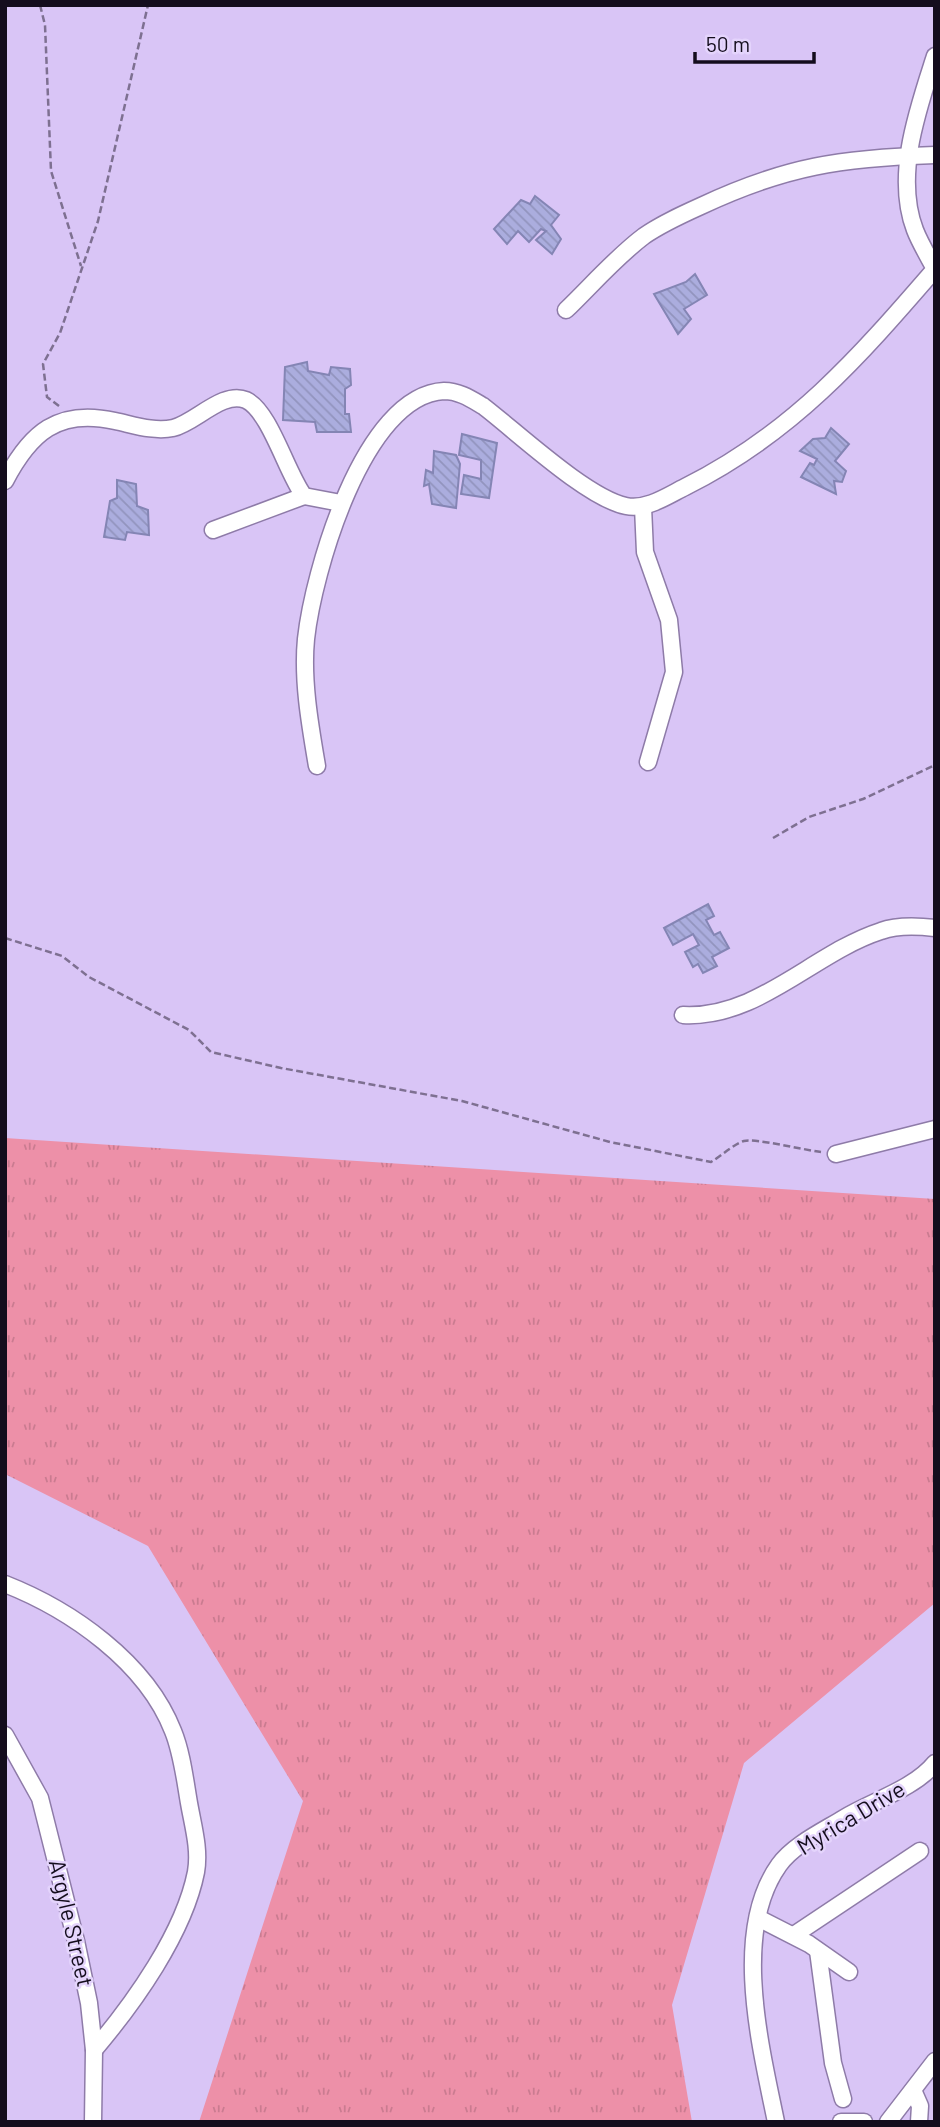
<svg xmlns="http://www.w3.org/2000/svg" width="940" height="2127" font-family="Barlow,sans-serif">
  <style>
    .grass { fill: url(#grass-tufts) }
    .building { fill: url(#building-back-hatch); stroke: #8485b4; stroke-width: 2 }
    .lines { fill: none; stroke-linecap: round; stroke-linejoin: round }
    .minor-casing { stroke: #8e7ba8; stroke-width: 19 }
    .path { stroke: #7e7091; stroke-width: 2.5; stroke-dasharray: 7 3.5; stroke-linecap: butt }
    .minor { stroke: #fff; stroke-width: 16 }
    .labels { text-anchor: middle; stroke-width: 5; stroke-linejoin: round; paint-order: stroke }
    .street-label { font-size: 23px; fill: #140d1d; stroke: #e4d4fc }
  </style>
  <defs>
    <pattern id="grass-tufts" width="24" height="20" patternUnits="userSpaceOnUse" patternTransform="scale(1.75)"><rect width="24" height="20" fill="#ed90a8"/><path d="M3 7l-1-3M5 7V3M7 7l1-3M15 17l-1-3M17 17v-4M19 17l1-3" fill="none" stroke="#ca7b90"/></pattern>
    <pattern id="building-back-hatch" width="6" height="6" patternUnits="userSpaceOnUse" patternTransform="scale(1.75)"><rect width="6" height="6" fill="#abadde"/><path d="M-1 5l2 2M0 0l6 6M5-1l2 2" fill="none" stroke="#9294be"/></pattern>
  </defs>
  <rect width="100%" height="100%" fill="#d9c5f6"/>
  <path class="grass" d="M5,1138L935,1199V1603L744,1763L672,2005L692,2122H199L303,1801L148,1546L5,1474Z"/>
  <g class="building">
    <path d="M535,196L559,215L551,225L561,239L552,254L536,240L546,231L541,229L529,242L518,231L507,244L494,229L521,200L530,204Z"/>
    <path d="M695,274L707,295L684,309L691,319L678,334L654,294L686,282Z"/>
    <path d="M307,362L308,371L329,375L331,367L350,369L351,385L345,389V414H349L351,432H317L315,422L283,420L285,367Z"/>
    <path d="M831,428L849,444L835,461L846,471L842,482L834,481L836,494L801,477L810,463L814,465L817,459L800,451L813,439L825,438Z"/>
    <path d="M462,434L497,443L489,498L461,494L464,475L481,479V460L459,455Z"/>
    <path d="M434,451L456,455L460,464L456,508L432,504L429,484L424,486L426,470L433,473Z"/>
    <path d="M117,480L136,484L137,506L148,510L149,535L127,532L125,540L104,537L110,501L117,498Z"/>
    <path d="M708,904L714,916L706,920L714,935L720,932L729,948L712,957L717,966L703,973L698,964L693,967L685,952L699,945L693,934L673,945L664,928Z"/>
  </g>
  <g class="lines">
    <defs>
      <g id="minor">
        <path d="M566,310C591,286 616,257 644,236C661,224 681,215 701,206C786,166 842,158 935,155"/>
        <path d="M5,481C30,433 58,408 115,421C134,425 154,432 173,428C195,423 223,390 246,400C270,411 287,474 304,496L341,503"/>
        <path d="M643,507L645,552L669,620L674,672L648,762"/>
        <path d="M213,530L304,496"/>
        <path d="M317,766C310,725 302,680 306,639C313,574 363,395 444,391C459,391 471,399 483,406C517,432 587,498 626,506C647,510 667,496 685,487C793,433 858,358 935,269C928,256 920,243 915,230C894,175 918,109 935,56"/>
        <path d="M683,1015C758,1019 813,953 881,931C897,925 918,926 935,928"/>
        <path d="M836,1154L935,1129"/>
        <path d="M5,1584C71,1610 146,1662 173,1731C182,1753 185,1780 189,1803C193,1826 200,1849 196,1872C184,1933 134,2003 94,2050"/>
        <path d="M5,1735L40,1798L76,1941L89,2003L94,2050L93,2122"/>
        <path d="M758,1918L809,1944L849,1972"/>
        <path d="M794,1935L920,1851"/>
        <path d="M818,1951L833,2063L843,2099"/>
        <path d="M913,2090L920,2106L919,2122"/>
        <path d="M776,2122C761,2048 731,1932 779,1865C793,1845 823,1831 844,1818C872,1801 914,1789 935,1763"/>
        <path d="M841,2122H864"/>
        <path d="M888,2122L935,2061"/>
      </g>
    </defs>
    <use href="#minor" class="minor-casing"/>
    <g class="path">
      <path d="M40,5L45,25L51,171L81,266"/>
      <path d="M59,406L47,397L43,364L60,333L98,221L148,5"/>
      <path d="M773,838L809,817L863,799L935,765"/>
      <path d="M5,938L62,956L89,977L189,1030L211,1052L281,1068L462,1101L610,1142L711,1162C721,1156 734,1144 744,1141C755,1138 804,1150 821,1152"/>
    </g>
    <use href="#minor" class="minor"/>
  </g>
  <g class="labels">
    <g class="street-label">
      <text transform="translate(851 1818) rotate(-31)" y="8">Myrica Drive</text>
      <text transform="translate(71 1923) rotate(77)" y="8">Argyle Street</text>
    </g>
  </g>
  <rect width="940" height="2127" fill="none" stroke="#140d1d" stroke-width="14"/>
  <path d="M695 52v10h119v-10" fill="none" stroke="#140d1d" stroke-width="3.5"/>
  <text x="706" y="52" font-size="21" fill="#140d1d" stroke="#e4d4fc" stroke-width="5" paint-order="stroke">50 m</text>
</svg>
